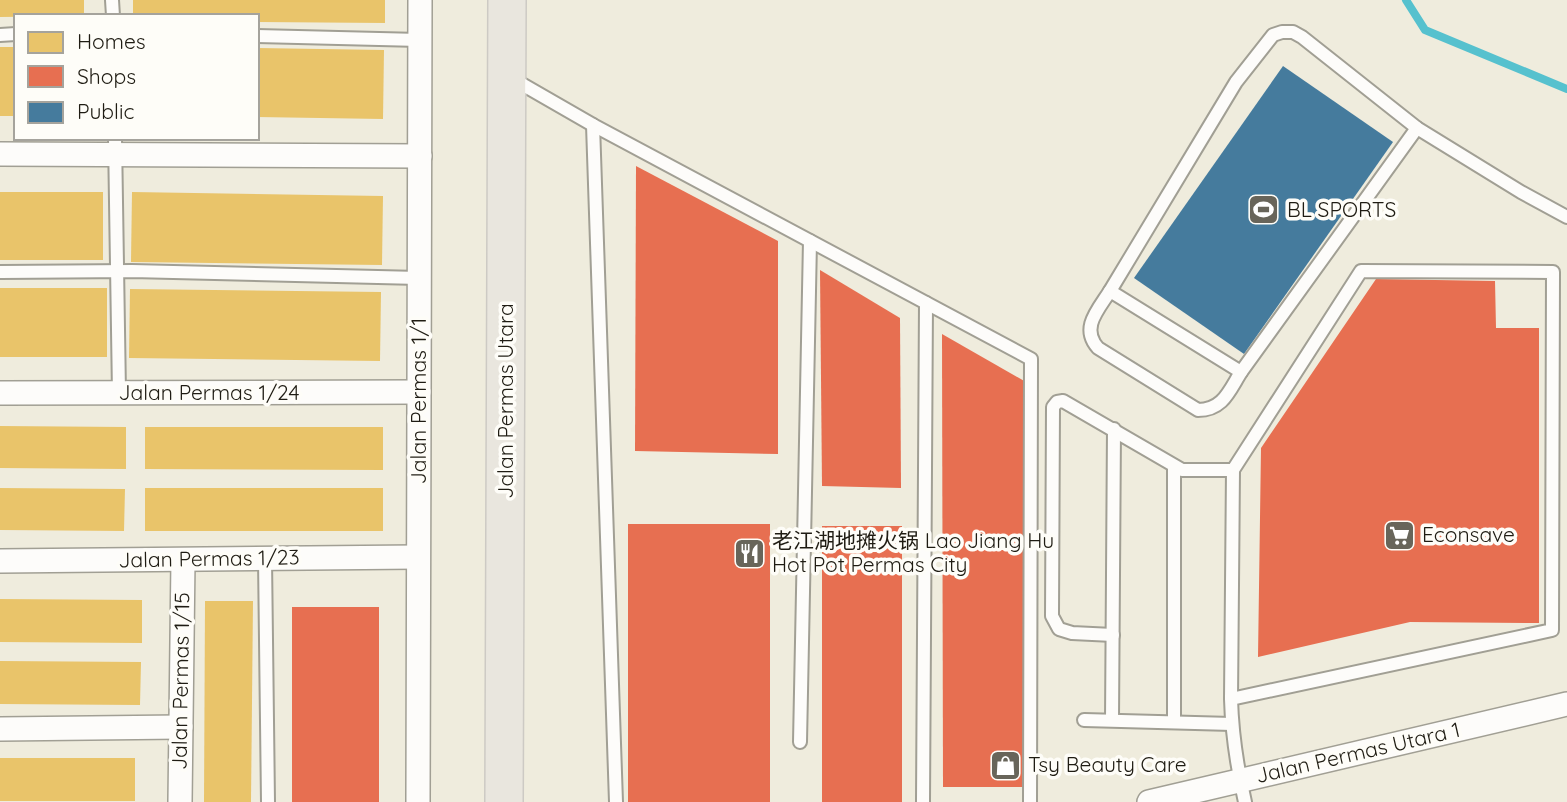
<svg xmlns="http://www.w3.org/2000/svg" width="1567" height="802" font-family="Quicksand,'Noto Sans SC',sans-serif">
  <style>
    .homes { fill: #e9c46a }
    .shops { fill: #e76f51 }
    .public { fill: #457b9d }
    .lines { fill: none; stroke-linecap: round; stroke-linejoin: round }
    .stream { stroke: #56c1ce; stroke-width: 8 }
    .lane-casing { stroke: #a19f94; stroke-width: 16 }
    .street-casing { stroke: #a19f94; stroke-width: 26 }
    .primary-casing { stroke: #cdcac4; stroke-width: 40 }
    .lane { stroke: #fdfcfa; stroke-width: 12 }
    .street { stroke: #fdfcfa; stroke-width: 23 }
    .primary { stroke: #e9e6de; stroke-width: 37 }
    .labels { text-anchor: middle; stroke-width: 7; stroke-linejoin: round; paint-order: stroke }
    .poi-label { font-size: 21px; fill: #1f1c13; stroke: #fefdf8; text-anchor: start }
    .street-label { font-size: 21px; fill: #1f1c13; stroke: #fefdf8 }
  </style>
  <rect width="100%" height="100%" fill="#efecdd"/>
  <g class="homes">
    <path d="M0,0H84V16L0,17Z"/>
    <path d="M133,0H385V23L257,22V16H133Z"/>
    <rect x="0" y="47" width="16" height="69"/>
    <path d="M257,48L384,50L383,119L257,117Z"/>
    <rect x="0" y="192" width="103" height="68"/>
    <path d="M132,192L383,196L382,265L131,262Z"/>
    <rect x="0" y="288" width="107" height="69"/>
    <path d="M130,289L381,292L380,361L129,358Z"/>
    <path d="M0,426L126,427V469L0,468Z"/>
    <path d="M145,427H383V470L145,469Z"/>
    <path d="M0,488L125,489L124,531L0,530Z"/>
    <rect x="145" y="488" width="238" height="43"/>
    <path d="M0,599L142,600V643L0,642Z"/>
    <path d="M205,601H253L251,802H204Z"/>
    <path d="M0,661L141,662L140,705L0,704Z"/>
    <rect x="0" y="758" width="135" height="43"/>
  </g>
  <g class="shops">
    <path d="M636,166L778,241V454L635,451Z"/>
    <path d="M820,270L900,318L901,488L822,486Z"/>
    <path d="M1376,279L1495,281L1496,328H1539V623L1410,622L1258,657L1261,448Z"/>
    <path d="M942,334L1026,382L1027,787H943Z"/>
    <rect x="628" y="524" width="142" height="278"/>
    <rect x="822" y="526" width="80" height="276"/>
    <rect x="292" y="607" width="87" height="195"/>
  </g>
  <path class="public" d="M1283,66L1393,142L1244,354L1134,278Z"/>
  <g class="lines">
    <path class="stream" d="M1406,0L1425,30L1567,89"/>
    <defs>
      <g id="lane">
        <path d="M112,0L113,16"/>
        <path d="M0,35L16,34"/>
        <path d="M257,36L420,40"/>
        <path d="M513,79L593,125L1031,359L1030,802"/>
        <path d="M593,125L616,802"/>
        <path d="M115,138L119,393"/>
        <path d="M0,272L132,271L419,278"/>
        <path d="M1110,291L1236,82L1273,35L1282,32H1293L1302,37L1417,128L1521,192L1567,217"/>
        <path d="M1110,291L1241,372C1229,391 1223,410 1198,410L1098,348C1080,328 1098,310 1110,291Z"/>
        <path d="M1241,372L1417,128"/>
        <path d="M265,559L268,802"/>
        <path d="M1113,635L1072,633L1059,629L1052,616L1053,407L1057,402L1063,401L1182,470H1233"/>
        <path d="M1231,699L1552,630L1553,272L1361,271L1233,470L1231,699C1232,734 1237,767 1245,802"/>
        <path d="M1084,720L1232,724"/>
        <path d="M1112,720L1114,429"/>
        <path d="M1174,722V466"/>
        <path d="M800,742L810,241"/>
        <path d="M923,802L926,303"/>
      </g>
      <g id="street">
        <path d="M0,154L420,156"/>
        <path d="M0,393L419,392"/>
        <path d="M0,561L418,557"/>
        <path d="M0,729L181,727"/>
        <path d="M180,802L183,560"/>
        <path d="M418,802L420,0"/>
        <path d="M1149,802L1567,704"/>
      </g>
      <path id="primary" d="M504,802L507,0"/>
    </defs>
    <use href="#lane" class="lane-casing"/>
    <use href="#street" class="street-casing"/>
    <use href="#primary" class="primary-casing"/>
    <use href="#lane" class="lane"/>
    <use href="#street" class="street"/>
    <use href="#primary" class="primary"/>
  </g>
  <defs>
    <symbol id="stadium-square" viewBox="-11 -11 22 22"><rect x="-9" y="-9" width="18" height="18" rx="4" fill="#68655a" stroke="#fefdf8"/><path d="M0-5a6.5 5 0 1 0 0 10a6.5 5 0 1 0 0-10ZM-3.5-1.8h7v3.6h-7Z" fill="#fff"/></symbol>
    <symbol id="supermarket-square" viewBox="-11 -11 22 22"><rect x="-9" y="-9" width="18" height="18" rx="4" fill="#68655a" stroke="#fefdf8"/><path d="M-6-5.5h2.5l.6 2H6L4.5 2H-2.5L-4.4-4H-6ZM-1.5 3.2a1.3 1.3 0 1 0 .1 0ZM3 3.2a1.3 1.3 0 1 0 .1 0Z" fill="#fff"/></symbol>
    <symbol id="restaurant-square" viewBox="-11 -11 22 22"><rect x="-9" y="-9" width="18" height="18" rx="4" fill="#68655a" stroke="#fefdf8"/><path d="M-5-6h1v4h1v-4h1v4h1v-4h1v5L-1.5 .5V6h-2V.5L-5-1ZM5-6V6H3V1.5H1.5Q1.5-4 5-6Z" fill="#fff"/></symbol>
    <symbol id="shop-square" viewBox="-11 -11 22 22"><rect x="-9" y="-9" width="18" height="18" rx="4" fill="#68655a" stroke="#fefdf8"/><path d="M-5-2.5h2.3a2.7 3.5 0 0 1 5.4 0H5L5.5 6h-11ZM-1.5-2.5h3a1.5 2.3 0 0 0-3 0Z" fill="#fff"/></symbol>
  </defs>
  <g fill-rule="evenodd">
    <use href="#stadium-square" x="1246" y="192" width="35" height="35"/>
    <use href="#supermarket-square" x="1382" y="518" width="35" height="35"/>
    <use href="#restaurant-square" x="732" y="536" width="35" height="35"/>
    <use href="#shop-square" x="988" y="748" width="35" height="35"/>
  </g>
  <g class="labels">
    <g class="poi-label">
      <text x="1287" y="217">BL SPORTS</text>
      <text x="1422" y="542">Econsave</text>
      <text x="772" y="548">老江湖地摊火锅 Lao Jiang Hu<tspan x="772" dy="24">Hot Pot Permas City</tspan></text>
      <text x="1028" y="772">Tsy Beauty Care</text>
    </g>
    <g class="street-label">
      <text x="209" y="400">Jalan Permas 1/24</text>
      <text transform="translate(419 401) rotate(-90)" y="7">Jalan Permas 1/1</text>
      <text transform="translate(506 401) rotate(-90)" y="7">Jalan Permas Utara</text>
      <text transform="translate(209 559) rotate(-1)" y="7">Jalan Permas 1/23</text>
      <text transform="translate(181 681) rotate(-89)" y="7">Jalan Permas 1/15</text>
      <text transform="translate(1358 753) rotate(-13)" y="7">Jalan Permas Utara 1</text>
    </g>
  </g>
  <rect x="14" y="14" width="245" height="126" fill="#fefdf8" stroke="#a5a39c" stroke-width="2"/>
  <rect x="28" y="32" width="35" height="21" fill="#e9c46a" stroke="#a5a39c" stroke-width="2"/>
  <text x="77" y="49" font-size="21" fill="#1f1c13">Homes</text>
  <rect x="28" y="66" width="35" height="21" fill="#e76f51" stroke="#a5a39c" stroke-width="2"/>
  <text x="77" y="84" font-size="21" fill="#1f1c13">Shops</text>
  <rect x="28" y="102" width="35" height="21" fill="#457b9d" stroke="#a5a39c" stroke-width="2"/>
  <text x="77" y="119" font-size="21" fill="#1f1c13">Public</text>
</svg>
